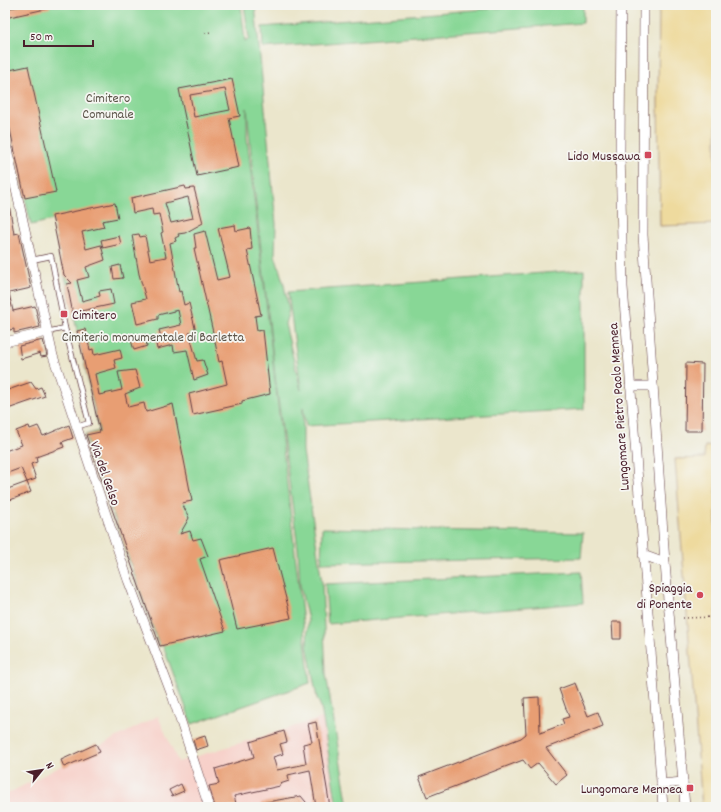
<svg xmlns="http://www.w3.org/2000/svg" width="721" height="812" font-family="Dekko,sans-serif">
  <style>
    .built { fill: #f7d0c9 }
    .green { fill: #88d796; stroke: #697b60 }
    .sand { fill: #eeda9e; stroke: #9c7c64 }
    .building { fill: #e89e73; fill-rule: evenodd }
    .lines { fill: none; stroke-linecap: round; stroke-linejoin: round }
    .service-casing { stroke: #623d43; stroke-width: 6 }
    .minor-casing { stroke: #623d43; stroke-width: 10 }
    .path { stroke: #623d43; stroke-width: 1.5; stroke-dasharray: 1 3; stroke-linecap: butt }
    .service { stroke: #fff; stroke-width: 4.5 }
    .minor { stroke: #fff; stroke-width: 9 }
    .poi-dot { fill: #d1495b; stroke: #f6f6f2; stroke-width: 1.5 }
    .labels { text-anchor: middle; stroke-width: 3.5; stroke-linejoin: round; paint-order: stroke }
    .park-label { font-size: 14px; fill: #5d564b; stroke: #f6f6f2 }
    .poi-label { font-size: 14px; fill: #4a1f2b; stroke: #f6f6f2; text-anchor: end }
    .street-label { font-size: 14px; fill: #4a1f2b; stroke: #f6f6f2 }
  </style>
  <rect width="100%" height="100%" fill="#f6f6f2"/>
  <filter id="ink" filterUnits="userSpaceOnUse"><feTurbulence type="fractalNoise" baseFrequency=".025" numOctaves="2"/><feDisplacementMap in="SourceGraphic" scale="8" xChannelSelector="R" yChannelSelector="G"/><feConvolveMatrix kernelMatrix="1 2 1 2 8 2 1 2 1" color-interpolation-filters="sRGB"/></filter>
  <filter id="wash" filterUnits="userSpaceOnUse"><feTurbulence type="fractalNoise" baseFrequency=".012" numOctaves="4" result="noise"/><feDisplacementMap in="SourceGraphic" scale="16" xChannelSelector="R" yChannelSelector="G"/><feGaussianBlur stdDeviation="0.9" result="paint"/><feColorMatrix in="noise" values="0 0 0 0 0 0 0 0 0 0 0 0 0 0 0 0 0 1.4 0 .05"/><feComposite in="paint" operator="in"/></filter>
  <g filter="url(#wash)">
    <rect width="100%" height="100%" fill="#ebe6cc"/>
    <path class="built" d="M158,716L178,762L322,718L341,807H5V795Z"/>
    <g class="green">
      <path d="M5,5H241L245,42L249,39L244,5H255L276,224L275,255L284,285L289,310L285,324L301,390L288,292L584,270V409L306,426L303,407V451L322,583L326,674L348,807H337L321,707L317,698L307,645L308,620L300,586L298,549L275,376L253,177L247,108V137L310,683L192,724L163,646H159L85,435L99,431L53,220L31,225L5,105Z"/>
      <path d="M536,5H583V23L263,48L262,27Z"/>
      <path d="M322,528L583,533L581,558L321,563Z"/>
      <path d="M581,572L583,603L328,624L325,584Z"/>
    </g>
    <g class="sand">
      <path d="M659,5H716V224L660,226L658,102Z"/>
      <path d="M705,446L715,447L716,468V807H702L675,459L704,458Z"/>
    </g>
    <g id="blocks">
      <g class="building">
        <path d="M25,5H50V8L5,18V9Z"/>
        <path d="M28,66L56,192L25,198L5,107V71Z"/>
        <path d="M232,79L240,116L229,118L239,167L197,176L179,89ZM225,89L230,110L194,117L190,95Z"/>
        <path d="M185,186L186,189L194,188L203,223L185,233L178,234L179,236L175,238L176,241L170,243L179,292L181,291L184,305L189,303L196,332L189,333L197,361L203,360L208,375L194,380L187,350L174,352L173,345L157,349L155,338L161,337L159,330L181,325L178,310L158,315V319L137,324L132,302L146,299L139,274L132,235L139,234L140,237L145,236L150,260L166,257L161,233L163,232L159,214L153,215L152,209L133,213L131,198ZM188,197L193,218L171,223L165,203Z"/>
        <path d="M115,203L118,218L102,221L104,227L82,232L86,249L101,245L105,260L86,267L89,277L77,280L82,301L100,296L99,291L111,289L114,304L81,311L82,317L74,319L67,284L72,283L64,275L52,216Z"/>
        <path d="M5,204H9L14,234L19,233L31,288L9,293L13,311L35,306L40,327L14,333V329L5,331Z"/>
        <path d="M235,225L236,231L250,228L252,249L247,250L261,315L255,316L257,331L263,330L270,394L242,401V404L193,415L189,394L227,384L222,361L219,362L214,337L194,248H196L194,234L205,231L217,280L230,277L218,228Z"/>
        <path d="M119,236L121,244L103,248L101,240Z"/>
        <path d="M120,265L123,278L114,279L112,267Z"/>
        <path d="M85,329L90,350L93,349L94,355L120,349L122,358L114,360L116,368L95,374L99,395L122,390L118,372L135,370L140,388L125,394L128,407L144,403L146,412L173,404L192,501L182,503L189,518L180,534L190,531L193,540L201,538L208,556L200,559L225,631L160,646L86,435L100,432L77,331Z"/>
        <path d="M145,335L147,346L134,350L130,337Z"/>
        <path d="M43,340L47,356L41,357L40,353L21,359L19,346Z"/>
        <path d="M686,363L703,364L702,431H685Z"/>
        <path d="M31,382L36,389L41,387L45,396L5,410V391Z"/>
        <path d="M69,425L73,438L62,442L64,447L36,457L37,462L31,464L36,479L27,482L31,492L5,502V490L27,482L21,468L5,474V451L22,445L16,431L29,426L30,429L38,426L43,436Z"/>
        <path d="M273,548L291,618L237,629L220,560Z"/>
        <path d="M612,622H621V639H613Z"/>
        <path d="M575,683L588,716L598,712L603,726L546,748L567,775L556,784L538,763L530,769L523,760L427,797L419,777L521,738L526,734L524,698L539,697L540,733L564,724L562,719L569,717L559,689Z"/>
        <path d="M316,722L330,807H316L310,770L288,775L289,781L280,784V786L234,796L237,807H215L209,786L219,784L215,769L254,757L250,742L284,731L287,742L280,744L283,754L273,757L277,770L306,764L303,744L312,742L308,724Z"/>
        <path d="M205,736L208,746L196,750L193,740Z"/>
        <path d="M96,744L100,752L64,767L61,760Z"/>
        <path d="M181,784L184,791L172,796L169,790Z"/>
        <path d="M301,796L310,807H261V803Z"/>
      </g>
    </g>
  </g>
  <g filter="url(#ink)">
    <use href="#blocks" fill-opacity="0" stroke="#623d43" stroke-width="1"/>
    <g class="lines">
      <defs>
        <g id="service">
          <path d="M32,260L51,256L65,328L47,332"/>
          <path d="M65,328L89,423L76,427"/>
        </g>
        <g id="minor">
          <path d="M621,5L620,150L623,287L663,807"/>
          <path d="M644,5L643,235L665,563L685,807"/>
          <path d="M5,140L53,356L128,580L173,698L209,807"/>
          <path d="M5,342L47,332"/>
          <path d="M630,386H653"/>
          <path d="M643,555L665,563"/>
          <path d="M661,784L683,782"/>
        </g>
      </defs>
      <use href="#service" class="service-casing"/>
      <use href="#minor" class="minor-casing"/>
      <g class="path">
        <path d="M205,33L211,32"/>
        <path d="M683,618L716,617"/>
      </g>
      <use href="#service" class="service"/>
      <use href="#minor" class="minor"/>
    </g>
  </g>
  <g class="poi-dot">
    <rect x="644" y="151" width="8" height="8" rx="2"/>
    <rect x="60" y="310" width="8" height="8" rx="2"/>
    <circle cx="700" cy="595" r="4"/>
    <rect x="686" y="784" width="8" height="8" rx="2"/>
  </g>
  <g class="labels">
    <g class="park-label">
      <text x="108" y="102">Cimitero<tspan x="108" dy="16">Comunale</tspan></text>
      <text x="153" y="341">Cimiterio monumentale di Barletta</text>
    </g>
    <g class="poi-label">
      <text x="640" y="160">Lido Mussawa</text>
      <text x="72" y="319" text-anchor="start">Cimitero</text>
      <text x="692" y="592">Spiaggia<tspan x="692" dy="16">di Ponente</tspan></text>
      <text x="682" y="793">Lungomare Mennea</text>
    </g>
    <g class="street-label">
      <text transform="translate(618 407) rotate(-94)" y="5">Lungomare Pietro Paolo Mennea</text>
      <text transform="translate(106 473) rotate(71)" y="5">Via del Gelso</text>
    </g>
  </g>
  <rect width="721" height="812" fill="none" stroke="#f6f6f2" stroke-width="20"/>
  <g transform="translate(42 770) rotate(60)" stroke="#f6f6f2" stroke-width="3" paint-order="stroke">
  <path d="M0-3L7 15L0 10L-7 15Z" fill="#4a1f2b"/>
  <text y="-6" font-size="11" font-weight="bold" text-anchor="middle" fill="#4a1f2b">N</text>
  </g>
  <path d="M24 40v6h69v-6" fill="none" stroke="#4a1f2b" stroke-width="2"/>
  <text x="30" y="40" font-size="12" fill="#4a1f2b" stroke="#f6f6f2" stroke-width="3" paint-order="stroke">50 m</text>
</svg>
